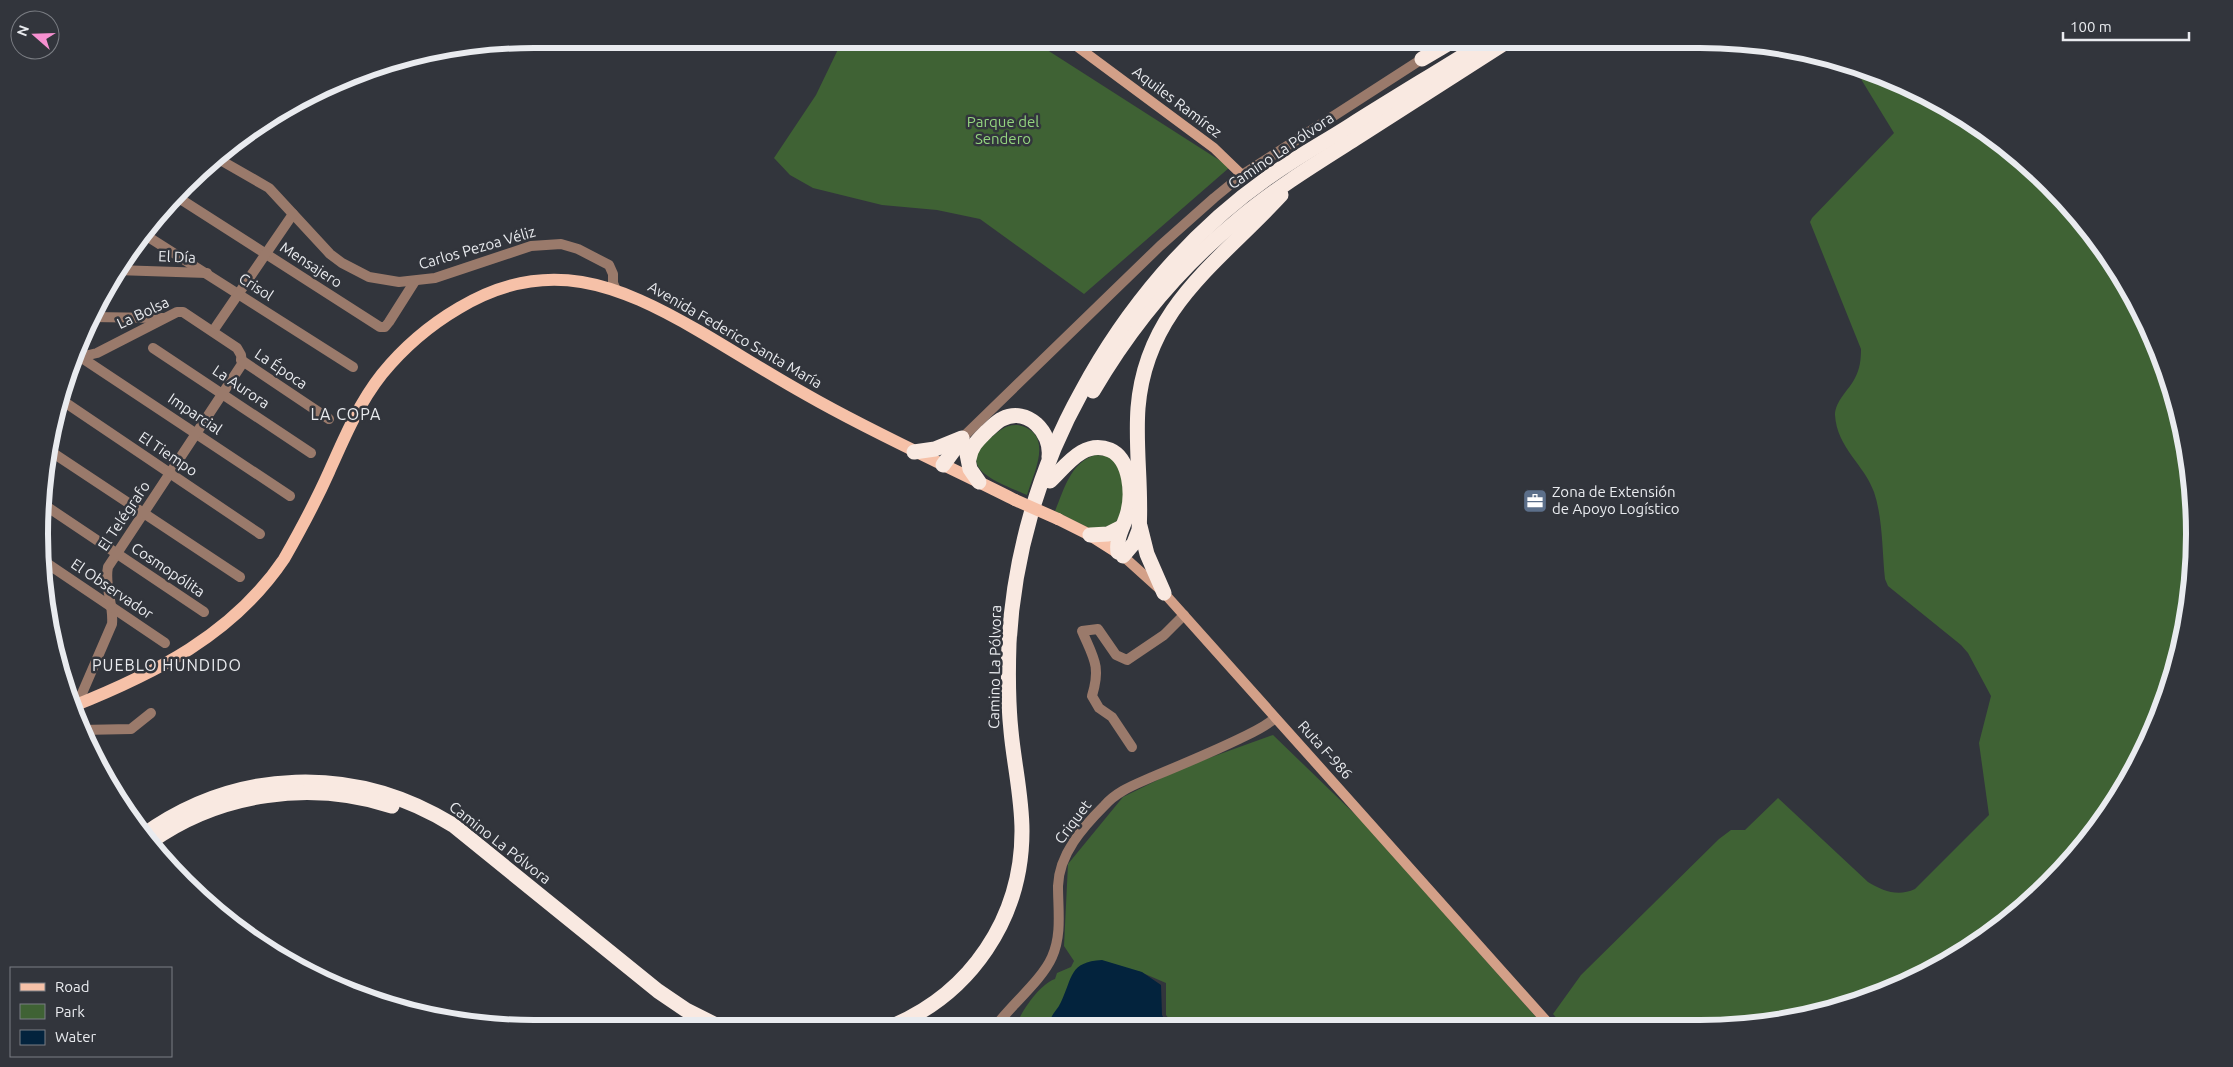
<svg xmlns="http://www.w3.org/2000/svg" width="2233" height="1067" font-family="Ubuntu,sans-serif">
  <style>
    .green { fill: #3f6234 }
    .water { fill: #03233d }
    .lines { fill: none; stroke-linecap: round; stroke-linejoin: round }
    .street { stroke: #9a7a6b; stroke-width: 10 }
    .secondary { stroke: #d3a088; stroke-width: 10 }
    .primary { stroke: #f6c1a8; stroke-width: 12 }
    .highway { stroke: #f9e9e1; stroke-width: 15 }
    .primary-bridge { stroke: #f6c1a8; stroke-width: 12 }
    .labels { text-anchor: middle; stroke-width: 5; stroke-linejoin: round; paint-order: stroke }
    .street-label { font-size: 15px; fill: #e9ebef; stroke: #32353c }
    .park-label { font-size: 15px; fill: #93d47f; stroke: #32353c }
    .poi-label { font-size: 15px; fill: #e9ebef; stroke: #32353c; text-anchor: start }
    .neighbourhood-label { font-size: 16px; letter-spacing: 1px; fill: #e9ebef; stroke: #32353c }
    .rim { fill: none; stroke: #e9ebef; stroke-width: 6 }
  </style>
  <rect width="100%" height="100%" fill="#32353c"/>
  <g class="green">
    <path d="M843,39H1030L1230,167L1084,294L980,219L937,210L882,205L813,188L790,175L774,158L816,95Z"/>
    <path d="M1853,66L1889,77L1975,122L2050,184L2111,259L2157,344L2185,437L2194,534L2185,630L2156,723L2092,834L2001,926L1889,990L1764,1024L1563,1025L1553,1014L1581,975L1719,839L1731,830H1745L1778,798L1868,882C1883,891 1898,897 1915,889L1989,815L1979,743L1991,696L1968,653L1961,645L1888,586L1885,579C1882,551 1883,519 1874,492C1864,464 1837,448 1835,415C1835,401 1849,390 1855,378C1860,369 1861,359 1861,349L1810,222L1812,218L1894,133Z"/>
    <path d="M1018,425C1055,433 1034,472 1027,495C1004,484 953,470 988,440C998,432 1005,424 1018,425Z"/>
    <path d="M1095,455L1109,456L1121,469L1124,503L1118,519L1115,523L1095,531L1055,511C1064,490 1070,463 1095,455Z"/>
    <path d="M1273,735L1364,823L1543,1025L1175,1026L1166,1015V983L1138,971L1152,1007L1166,1026L1024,1027L1020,1022V1017C1027,1004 1041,984 1055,979L1057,973L1071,967L1074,961L1064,946L1068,864L1123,797L1184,767Z"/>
  </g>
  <path class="water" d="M1102,960L1142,972L1161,985L1162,1015L1168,1026H1049C1049,1016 1057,1011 1061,1002C1073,977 1069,962 1102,960Z"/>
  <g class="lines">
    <g class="street">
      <path d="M215,157L269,188L330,254L342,263L369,277L399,282L435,278L531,246L561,244L578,249L609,265L613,274V283L616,290"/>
      <path d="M174,195L380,327H385L389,322L415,281"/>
      <path d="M142,233L353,367"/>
      <path d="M116,270L207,273"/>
      <path d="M91,317L163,318"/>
      <path d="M213,331L293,214"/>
      <path d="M153,348L311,453"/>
      <path d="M82,358L290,496"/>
      <path d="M72,359L97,353L177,312H183L237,348L241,355L242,364L108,567C104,586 114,605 112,624L77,705"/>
      <path d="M241,360L329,419"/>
      <path d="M60,399L260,534"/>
      <path d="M962,438L1160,246L1214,198L1242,175L1422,59"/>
      <path d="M47,449L240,577"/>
      <path d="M40,502L204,612"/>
      <path d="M42,560L165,643"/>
      <path d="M81,730L131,729L151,713"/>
      <path d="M1132,747L1112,717L1099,708L1092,696C1101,666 1094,659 1082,631L1098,629L1116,655L1127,660L1164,635L1184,615"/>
      <path d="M995,1027C1011,1005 1042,980 1052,957C1062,935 1058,910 1058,886C1059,854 1083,827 1104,806C1117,791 1134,785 1152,777C1181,765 1210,753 1239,739C1251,733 1264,728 1275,718"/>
    </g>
    <g class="secondary">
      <path d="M1067,39L1214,148L1242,175"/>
      <path d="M1123,556L1164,593L1550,1025"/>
    </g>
    <g class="primary">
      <path d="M1058,519L1090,535L1123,556"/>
      <path d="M71,707C154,674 233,635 284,559C300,531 316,501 329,472C344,438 359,403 382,374C404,347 430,325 459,308C547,255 618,284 699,331C735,352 771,375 807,395C875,434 946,465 1015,500"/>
    </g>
    <g class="highway">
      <path d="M1422,59L1456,39"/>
      <path d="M1093,391C1131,326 1181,266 1239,219C1276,188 1317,163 1358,137C1409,104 1460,72 1511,39"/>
      <path d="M966,449L970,469L979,482"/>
      <path d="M914,452L935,449L962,438"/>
      <path d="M969,459C971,446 978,440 987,431C992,427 997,421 1002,419C1028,406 1052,433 1049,457"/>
      <path d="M943,465L962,439"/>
      <path d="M1050,481C1066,466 1084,439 1110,450C1131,459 1133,496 1127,515C1123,528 1116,537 1118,552"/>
      <path d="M1140,526L1147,554L1164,593"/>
      <path d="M1090,535L1108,534L1122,527"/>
      <path d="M1123,556L1134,543L1139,530C1142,490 1135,449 1138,408C1146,308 1218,263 1281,195"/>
      <path d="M142,836C236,768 354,764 453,825L658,991L686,1010L722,1028"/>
      <path d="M150,842C220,792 311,780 392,806"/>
      <path d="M890,1027C971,994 1022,918 1022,831C1022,797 1014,764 1011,731C1008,702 1008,672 1009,643C1014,555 1039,468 1082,391C1126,309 1190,233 1266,179C1293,159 1323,143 1351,125C1397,96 1444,68 1490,39"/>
    </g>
    <path class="primary-bridge" d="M1015,500L1058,519"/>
  </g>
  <defs>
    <symbol id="office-square" viewBox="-11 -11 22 22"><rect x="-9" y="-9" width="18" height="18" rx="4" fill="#5c6f8a" stroke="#32353c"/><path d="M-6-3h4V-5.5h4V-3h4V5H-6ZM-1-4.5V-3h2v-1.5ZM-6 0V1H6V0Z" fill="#fff"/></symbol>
  </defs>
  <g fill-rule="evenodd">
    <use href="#office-square" x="1521" y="487" width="28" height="28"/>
  </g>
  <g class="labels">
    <g class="street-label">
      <text transform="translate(1177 102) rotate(37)" y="5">Aquiles Ramírez</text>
      <text transform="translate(1281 151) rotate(-34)" y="5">Camino La Pólvora</text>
      <text transform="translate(477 248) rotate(-16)" y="5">Carlos Pezoa Véliz</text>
      <text transform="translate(177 257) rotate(2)" y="5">El Día</text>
      <text transform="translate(311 265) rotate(33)" y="5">Mensajero</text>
      <text transform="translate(256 287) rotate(33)" y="5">Crisol</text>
      <text transform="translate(143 313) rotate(-25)" y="5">La Bolsa</text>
      <text transform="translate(735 335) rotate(30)" y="5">Avenida Federico Santa María</text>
      <text transform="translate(281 369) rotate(34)" y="5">La Época</text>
      <text transform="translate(241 387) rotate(34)" y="5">La Aurora</text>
      <text transform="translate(195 414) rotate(34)" y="5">Imparcial</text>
      <text transform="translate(168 454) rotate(34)" y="5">El Tiempo</text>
      <text transform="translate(124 516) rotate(-56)" y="5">El Telégrafo</text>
      <text transform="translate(168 570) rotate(34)" y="5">Cosmopólita</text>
      <text transform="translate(112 589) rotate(34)" y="5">El Observador</text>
      <text transform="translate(995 667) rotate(-89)" y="5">Camino La Pólvora</text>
      <text transform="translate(1325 750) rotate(48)" y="5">Ruta F-986</text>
      <text transform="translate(1073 822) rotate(-53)" y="5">Criquet</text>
      <text transform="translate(500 843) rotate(38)" y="5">Camino La Pólvora</text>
    </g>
    <g class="park-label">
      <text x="1003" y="127">Parque del<tspan x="1003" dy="17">Sendero</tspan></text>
    </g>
    <g class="poi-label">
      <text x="1552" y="497">Zona de Extensión<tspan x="1552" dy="17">de Apoyo Logístico</tspan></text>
    </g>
    <g class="neighbourhood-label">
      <text x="346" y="420">LA COPA</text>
      <text x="167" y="671">PUEBLO HUNDIDO</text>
    </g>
  </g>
  <path d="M0 0H2233V1067H0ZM534 48H1700A486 486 0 0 1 2186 534V534A486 486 0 0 1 1700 1020H534A486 486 0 0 1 48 534V534A486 486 0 0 1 534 48Z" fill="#32353c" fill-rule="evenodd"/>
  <path class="rim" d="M534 48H1700A486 486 0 0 1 2186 534V534A486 486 0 0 1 1700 1020H534A486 486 0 0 1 48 534V534A486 486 0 0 1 534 48Z"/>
  <rect x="10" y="967" width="162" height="90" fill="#32353c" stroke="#7b7e84"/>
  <rect x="20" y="983" width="25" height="8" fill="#f6c1a8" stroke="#7b7e84"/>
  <text x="55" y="992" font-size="15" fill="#e9ebef">Road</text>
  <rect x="20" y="1004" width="25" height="15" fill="#3f6234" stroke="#7b7e84"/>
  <text x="55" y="1017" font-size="15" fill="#e9ebef">Park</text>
  <rect x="20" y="1030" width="25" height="15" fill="#03233d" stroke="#7b7e84"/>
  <text x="55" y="1042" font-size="15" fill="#e9ebef">Water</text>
  <g transform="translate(35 35) rotate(290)"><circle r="24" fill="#32353c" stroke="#7b7e84"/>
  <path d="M0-4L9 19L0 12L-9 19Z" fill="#f690d0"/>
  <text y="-8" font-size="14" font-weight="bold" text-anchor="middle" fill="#e9ebef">N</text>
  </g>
  <path d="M2063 32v8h126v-8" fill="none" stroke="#e9ebef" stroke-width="2.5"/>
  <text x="2070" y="32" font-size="15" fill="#e9ebef" stroke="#32353c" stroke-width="4" paint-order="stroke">100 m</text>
</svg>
